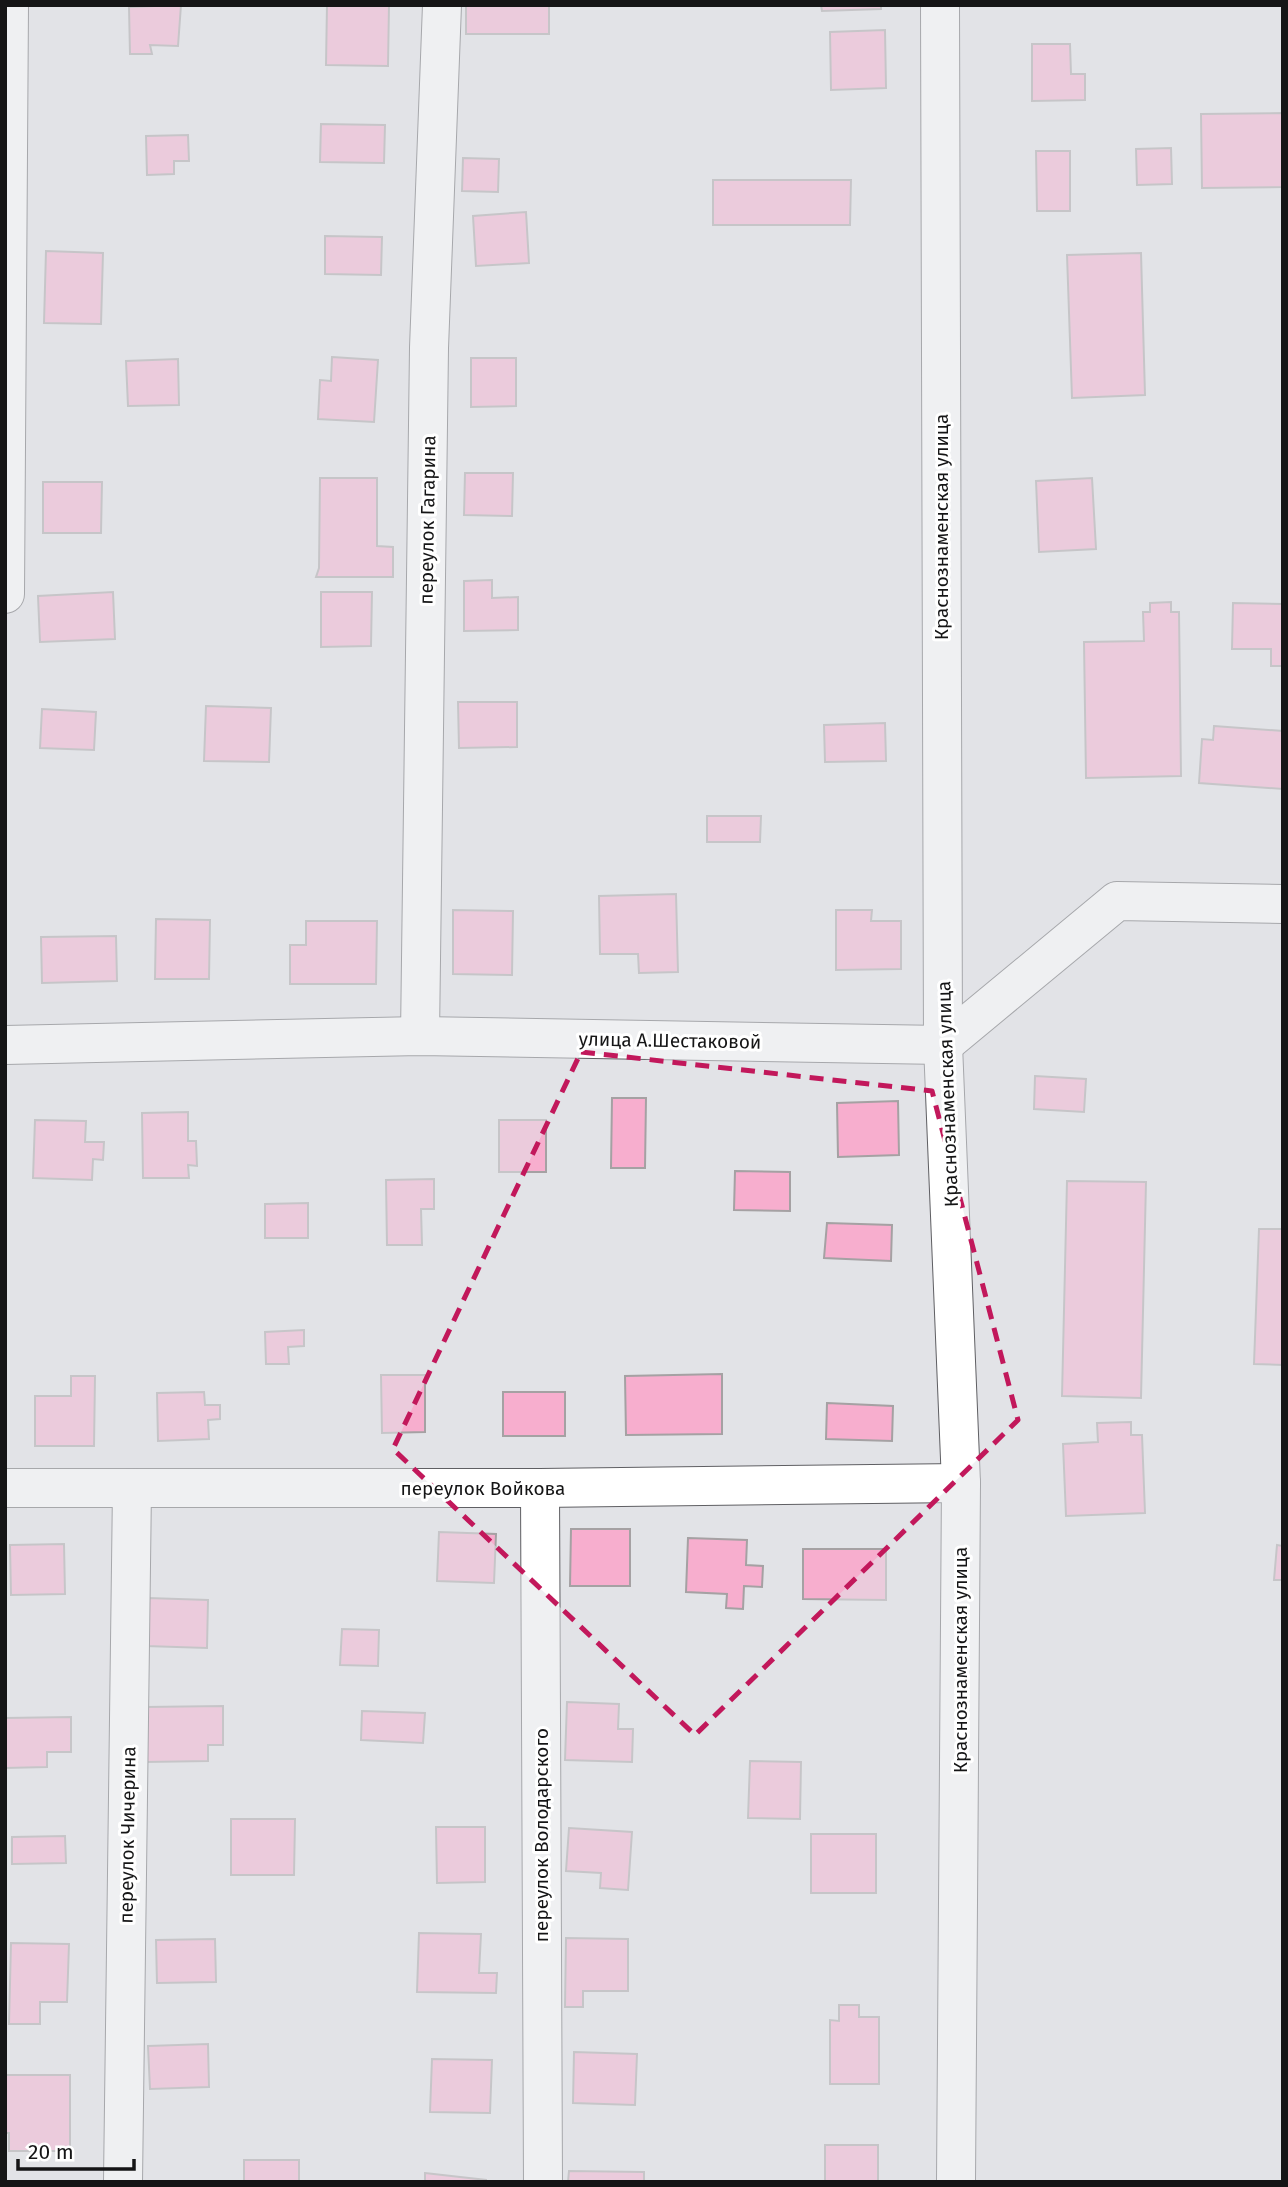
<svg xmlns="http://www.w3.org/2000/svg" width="1288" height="2187" font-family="'Fira Sans',sans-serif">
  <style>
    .building { fill: #f7aece; stroke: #a5a1a3; stroke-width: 2 }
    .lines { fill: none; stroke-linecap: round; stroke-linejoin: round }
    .minor-casing { stroke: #5f5f63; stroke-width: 40 }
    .minor { stroke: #fff; stroke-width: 38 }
    .marked { fill: none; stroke: #c2185b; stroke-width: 5; stroke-dasharray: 14 9; stroke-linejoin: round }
    .labels { text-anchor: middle; stroke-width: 6; stroke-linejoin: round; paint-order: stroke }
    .street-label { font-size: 19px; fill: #151516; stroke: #fff }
  </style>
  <rect width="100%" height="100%" fill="#e2e3e7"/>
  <g class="building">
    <path d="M181,5L178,46L150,45L152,54H130L129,7Z"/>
    <path d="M327,5H389L388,66L326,65Z"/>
    <rect x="466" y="5" width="83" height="29"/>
    <path d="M821,5H881V9L822,11Z"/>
    <path d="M885,30L886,88L831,90L830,32Z"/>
    <path d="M1032,44H1070L1071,74H1085V100L1032,101Z"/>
    <path d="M1283,113V187L1202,188L1201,114Z"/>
    <path d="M321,124L385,125L384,163L320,162Z"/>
    <path d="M188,135L189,161H174V174L147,175L146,136Z"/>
    <path d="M1171,148L1172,184L1137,185L1136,149Z"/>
    <path d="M1036,151H1070V211H1037Z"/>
    <path d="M463,158L499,159L498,192L462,191Z"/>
    <path d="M713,180H851L850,225H713Z"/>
    <path d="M526,212L529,263L476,266L473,216Z"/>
    <path d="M325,236L382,237L381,275L325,274Z"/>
    <path d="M46,251L103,253L101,324L44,323Z"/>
    <path d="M1141,253L1145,395L1072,398L1067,255Z"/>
    <path d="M332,357L378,360L374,422L318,419L320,380L331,381Z"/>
    <path d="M471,358H516V406L471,407Z"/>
    <path d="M178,359L179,405L128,406L126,361Z"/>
    <path d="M465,473H513L512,516L464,515Z"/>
    <path d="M320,478H377V546L393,547V577H316L319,568Z"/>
    <path d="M1092,478L1096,549L1039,552L1036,481Z"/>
    <path d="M43,482H102L101,533H43Z"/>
    <path d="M492,580V598L518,597V630L464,631V581Z"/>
    <path d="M113,592L115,639L40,642L38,596Z"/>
    <path d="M321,592H372L371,646L321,647Z"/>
    <path d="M1171,602V612H1179L1181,776L1086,778L1084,642L1144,641L1143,612H1150V603Z"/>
    <path d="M1233,603L1283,604V666H1271V649H1232Z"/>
    <path d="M458,702H517V747L459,748Z"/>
    <path d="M206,706L271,708L269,762L204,761Z"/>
    <path d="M42,709L96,712L94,750L40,748Z"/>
    <path d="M885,723L886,761L825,762L824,725Z"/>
    <path d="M1214,726L1283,731V789L1199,783L1202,739L1213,740Z"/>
    <path d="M707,816H761L760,842H707Z"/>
    <path d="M676,894L678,972L639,973L638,954H600L599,896Z"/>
    <path d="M453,910L513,911L512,975L453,974Z"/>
    <path d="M836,910H872L871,921H901V969L836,970Z"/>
    <path d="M156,919L210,920L209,979H155Z"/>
    <path d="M306,921H377L376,984H290V945H306Z"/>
    <path d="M116,936L117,981L42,983L41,937Z"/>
    <path d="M1035,1076L1086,1079L1084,1112L1034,1109Z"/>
    <path d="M612,1098H646L645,1168H611Z"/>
    <path d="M898,1101L899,1155L838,1157L837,1103Z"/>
    <path d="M188,1112V1141H196L197,1166L188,1165L189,1178H143L142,1113Z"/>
    <path d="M35,1120L86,1121L85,1142H104L103,1160L93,1159L92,1180L33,1178Z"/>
    <rect x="499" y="1120" width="47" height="52"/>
    <path d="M735,1171L790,1172V1211L734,1210Z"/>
    <path d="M434,1179V1209H421L422,1245H387L386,1180Z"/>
    <path d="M1067,1181L1146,1182L1141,1398L1062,1396Z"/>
    <path d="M308,1203V1238H265V1204Z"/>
    <path d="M827,1223L892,1225L891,1261L824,1258Z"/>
    <path d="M1259,1229H1283V1365L1254,1364Z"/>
    <path d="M304,1330V1346L288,1347L289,1364H266L265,1332Z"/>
    <path d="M722,1374V1434L626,1435L625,1376Z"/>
    <path d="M381,1375H425V1432L382,1433Z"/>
    <path d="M71,1376H95L94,1446H35V1396H71Z"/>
    <path d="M204,1392L205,1405H220V1419L208,1420L209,1439L158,1441L157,1393Z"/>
    <rect x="503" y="1392" width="62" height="44"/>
    <path d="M827,1403L893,1406L892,1441L826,1439Z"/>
    <path d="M1131,1422V1435H1142L1145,1513L1066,1516L1063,1444L1098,1442L1097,1423Z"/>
    <path d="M571,1529H630V1586H570Z"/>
    <path d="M439,1532L496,1534L494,1583L437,1581Z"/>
    <path d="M688,1538L747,1540L746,1565L763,1566L762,1587L744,1586L743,1609L726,1608L727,1594L686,1592Z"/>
    <path d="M64,1544L65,1594L11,1595L10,1545Z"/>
    <path d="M1277,1545L1283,1546V1580H1274Z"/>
    <path d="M803,1549H886V1600L803,1599Z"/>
    <path d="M148,1598L208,1600L207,1648L146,1646Z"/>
    <path d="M342,1629L379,1630L378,1666L340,1665Z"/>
    <path d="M567,1702L619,1704L618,1729H633L632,1762L565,1760Z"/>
    <path d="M223,1706V1745H208V1761L146,1762V1707Z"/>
    <path d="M362,1711L425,1713L423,1743L361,1740Z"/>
    <path d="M71,1717V1752H47V1767L5,1768V1718Z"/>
    <path d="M750,1761L801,1762L800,1819L748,1818Z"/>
    <path d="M231,1819H295L294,1875H231Z"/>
    <path d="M436,1827H485V1882L437,1883Z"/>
    <path d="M569,1828L632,1832L628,1890L600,1888L601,1873L566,1871Z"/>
    <rect x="811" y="1834" width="65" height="59"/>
    <path d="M65,1836L66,1863L12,1864V1837Z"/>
    <path d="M419,1933L481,1934L479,1973H497L496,1993L417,1992Z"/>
    <path d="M566,1938L628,1939V1991H583V2007H565Z"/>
    <path d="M215,1939L216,1982L157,1983L156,1940Z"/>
    <path d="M11,1943L69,1944L67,2002H40V2024H9Z"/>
    <path d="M839,2005H859V2017H879V2084H830V2020L839,2021Z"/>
    <path d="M208,2044L209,2087L150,2089L148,2046Z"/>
    <path d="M574,2052L637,2054L635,2105L573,2103Z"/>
    <path d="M432,2059L492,2060L490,2113L430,2112Z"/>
    <path d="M5,2075H70V2151H9V2133H5Z"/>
    <rect x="825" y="2145" width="53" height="37"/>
    <rect x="244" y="2160" width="55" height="22"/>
    <path d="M569,2171L644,2172V2182H568Z"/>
    <path d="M425,2173L486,2180V2182H425Z"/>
  </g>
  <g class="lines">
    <defs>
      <g id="minor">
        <path d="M940,5L943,1045L961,1483L956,2182"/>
        <path d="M5,594L9,5"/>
        <path d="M420,1036L429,348L442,5"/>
        <path d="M5,1045L420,1036L943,1045L1117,901L1283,904"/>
        <path d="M5,1488H540L961,1483"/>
        <path d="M540,1488L543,2182"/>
        <path d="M123,2182L132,1488"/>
      </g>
    </defs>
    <use href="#minor" class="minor-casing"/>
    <use href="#minor" class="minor"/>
  </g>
  <path d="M0 0H1288V2187H0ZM581,1052L932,1091L1018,1420L695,1735L393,1449Z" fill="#e2e3e7" fill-opacity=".55" fill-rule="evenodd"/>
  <path class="marked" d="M581,1052L932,1091L1018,1420L695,1735L393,1449Z"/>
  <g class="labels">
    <g class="street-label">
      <text transform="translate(427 520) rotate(-89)" y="7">переулок Гагарина</text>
      <text transform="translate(941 527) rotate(-90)" y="7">Краснознаменская улица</text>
      <text transform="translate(670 1040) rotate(1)" y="7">улица А.Шестаковой</text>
      <text transform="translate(947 1094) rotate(-92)" y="7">Краснознаменская улица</text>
      <text x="483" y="1495">переулок Войкова</text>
      <text transform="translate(960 1660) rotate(-90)" y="7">Краснознаменская улица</text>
      <text transform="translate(127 1835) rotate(-89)" y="7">переулок Чичерина</text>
      <text transform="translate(541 1835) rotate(-90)" y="7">переулок Володарского</text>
    </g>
  </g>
  <rect width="1288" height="2187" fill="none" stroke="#151516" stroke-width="14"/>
  <path d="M18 2159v10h116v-10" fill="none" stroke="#151516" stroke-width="3.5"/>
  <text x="28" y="2159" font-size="21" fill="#151516" stroke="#ffffff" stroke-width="5" paint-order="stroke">20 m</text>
</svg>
